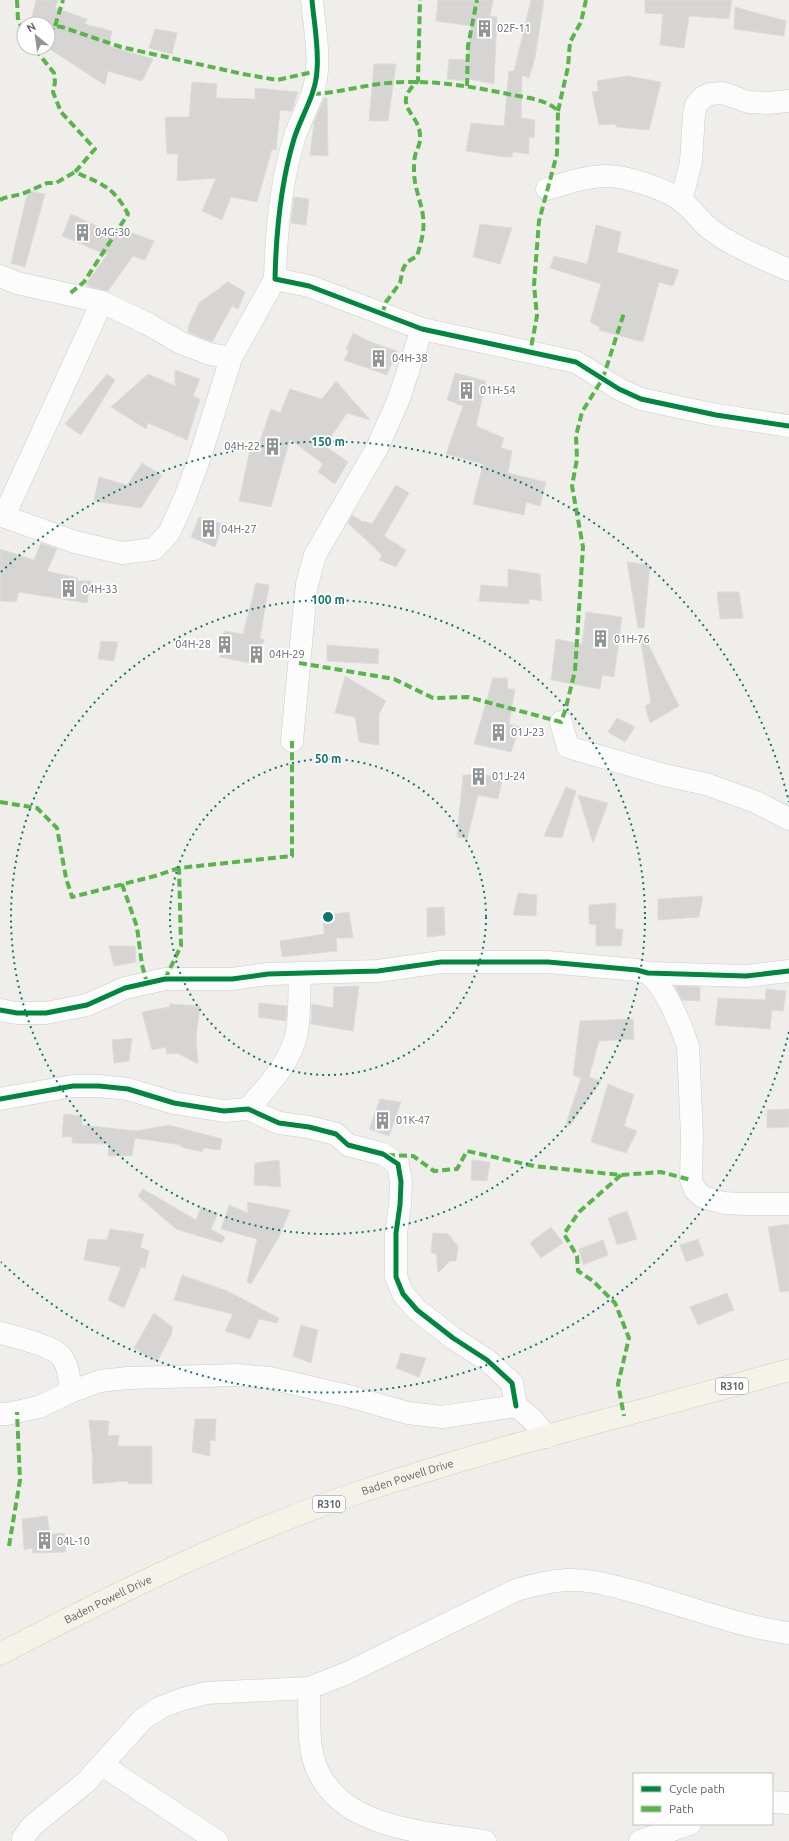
<svg xmlns="http://www.w3.org/2000/svg" width="789" height="1841" font-family="Ubuntu,sans-serif">
  <style>
    .building { fill: #d6d5d3; stroke: #deddd9 }
    .lines { fill: none; stroke-linecap: round; stroke-linejoin: round }
    .minor-casing { stroke: #cbcccc; stroke-width: 23 }
    .major-casing { stroke: #d7ceb8; stroke-width: 23 }
    .minor { stroke: #fdfcfc; stroke-width: 22 }
    .major { stroke: #f4f2e9; stroke-width: 22 }
    .quiet { stroke: #58b549; stroke-width: 4; stroke-dasharray: 8 4; stroke-linecap: butt }
    .cycleway-casing { stroke: #fff; stroke-width: 8 }
    .cycleway { stroke: #00873e; stroke-width: 5 }
    .ring { fill: none; stroke: #0f766e; stroke-width: 2; stroke-dasharray: 2 4 }
    .labels { text-anchor: middle; stroke-width: 3.5; stroke-linejoin: round; paint-order: stroke }
    .shield { fill: #fff; stroke: #8f9295; stroke-width: 1 }
    .shield-label { font-size: 10px; font-weight: bold; fill: #5f6368 }
    .poi-label { font-size: 11px; fill: #5f6368; stroke: #fff; text-anchor: start }
    .street-label { font-size: 11px; fill: #5f6368; stroke: #fff }
    .centre { fill: #0f766e; stroke: #fff; stroke-width: 2 }
    .ring-label { font-size: 12px; text-anchor: middle; font-weight: bold; fill: #0f766e; stroke: #fff; stroke-width: 3.5; stroke-linejoin: round; paint-order: stroke }
  </style>
  <rect width="100%" height="100%" fill="#efeeea"/>
  <g class="building">
    <path d="M36,0H58L55,8L87,19L85,24L112,31L109,46L153,59L142,81L108,71L105,85L48,48V24L31,22Z"/>
    <path d="M438,0H493L490,16L497,17L494,84L465,78L464,81L447,79L449,59L467,60L471,26L436,21Z"/>
    <path d="M531,0H544L535,58L529,78L522,75L521,118L535,120L534,138L529,137V154L513,152L512,157H505L466,151L471,123L504,126L509,71H514Z"/>
    <path d="M645,0H732L729,19L689,16L684,48L660,45L663,14L645,13Z"/>
    <path d="M735,7L786,21L784,36L734,29Z"/>
    <path d="M155,29L177,33L172,54L149,48Z"/>
    <path d="M374,64H396L388,121H369Z"/>
    <path d="M627,76L661,82L649,130L616,127V124L599,125L592,92L598,91L597,81Z"/>
    <path d="M192,82L217,84L216,98L255,99V88L298,92L292,111L280,110L276,150L272,149L257,202L231,197L222,220L202,211L216,178L177,181L178,154H167L165,117H189Z"/>
    <path d="M324,98H327L328,156L310,155L314,122Z"/>
    <path d="M30,191L45,194L25,267L11,263L26,199Z"/>
    <path d="M294,197L309,199L306,225L291,223Z"/>
    <path d="M71,214L121,237L124,230L154,241L145,260L133,256L108,291L91,287L86,284L107,255L62,236Z"/>
    <path d="M480,224L512,228L500,264L473,257Z"/>
    <path d="M596,225L621,232L617,252L679,270L673,286L659,282L643,342L599,330L600,327L590,322L601,284L550,268L554,256L587,264Z"/>
    <path d="M228,282L245,292L238,309L232,306L212,342L188,332V327L199,303Z"/>
    <path d="M353,333L371,342L397,351L387,375L344,360L349,351L346,349Z"/>
    <path d="M175,370L200,379L193,396L200,399L187,440L177,435L176,437V435L148,423L146,429L111,407L148,374L175,386Z"/>
    <path d="M455,373L486,381L476,426L504,438L501,448L512,451L508,473L546,482L540,506L526,502L524,515L473,504L483,464L446,454L463,406L447,400Z"/>
    <path d="M107,374L115,380L81,435L65,424Z"/>
    <path d="M336,381L370,420L347,413L325,446L348,462L335,484L318,472L323,464L290,439L271,507L239,501L250,450H257L271,409L280,413L290,389L322,399Z"/>
    <path d="M142,463L162,475L141,508L94,501L99,477L127,485Z"/>
    <path d="M396,485L409,493L384,536L406,550L396,567L379,560L382,555L348,523L352,515L363,522L364,521L372,524Z"/>
    <path d="M199,517L223,524L215,547L191,537Z"/>
    <path d="M41,543L57,549L47,571L78,578L77,581H91L87,603L19,592L16,602L0,601V549L34,560Z"/>
    <path d="M627,562L650,565L644,628H638Z"/>
    <path d="M508,569L540,574L542,601L529,599V604L479,601L481,585L508,587Z"/>
    <path d="M256,583L269,585L260,638L265,640L249,663L220,657L224,631L243,634Z"/>
    <path d="M717,592H739L743,618L720,619Z"/>
    <path d="M586,612L622,617L614,677L602,675L600,689L551,680L556,639L582,644Z"/>
    <path d="M644,636L679,706L650,723L645,706L651,703L640,637Z"/>
    <path d="M101,641L118,642L114,661L98,659Z"/>
    <path d="M327,645L379,649L378,664L327,661Z"/>
    <path d="M345,676L386,701L379,714V745L359,742L355,717L335,713Z"/>
    <path d="M493,678H507L508,689H515L509,724L520,727L511,752L474,744Z"/>
    <path d="M617,718L635,727L625,742L608,732Z"/>
    <path d="M484,774L502,780L498,799L478,795L467,839L457,837L463,775Z"/>
    <path d="M566,787L576,791L562,838L544,836Z"/>
    <path d="M578,795L608,803L593,843Z"/>
    <path d="M518,893L537,895L536,916L513,915Z"/>
    <path d="M703,896L699,917L658,920V899Z"/>
    <path d="M616,903L615,929H623L621,946H596V925L589,924V905Z"/>
    <path d="M444,907L445,935L427,937V908Z"/>
    <path d="M349,912L353,938H336L337,951L282,957L280,941L324,934L323,916Z"/>
    <path d="M109,946H135L136,962L114,966Z"/>
    <path d="M359,986L353,1031L311,1024L312,1004L333,1008L334,987Z"/>
    <path d="M675,986L700,987V1001L682,1000Z"/>
    <path d="M766,989L786,991L783,1011L772,1010L770,1029L715,1025L718,998L765,1000Z"/>
    <path d="M259,1003L287,1006L286,1021L258,1017Z"/>
    <path d="M170,1004L200,1006L196,1037L198,1064L177,1053L167,1054L166,1047L152,1050L142,1012L169,1007Z"/>
    <path d="M633,1019L634,1039L599,1041L589,1077L601,1081L570,1126L566,1124L581,1078L573,1075L580,1021Z"/>
    <path d="M132,1038L129,1061L114,1063L112,1040Z"/>
    <path d="M608,1084L634,1095L624,1126L637,1131L626,1153L591,1142Z"/>
    <path d="M380,1099L401,1102L389,1136L369,1129Z"/>
    <path d="M789,1109V1127L767,1128V1110Z"/>
    <path d="M64,1114L82,1116V1125L136,1131L169,1125L222,1139L220,1150L203,1148V1152L181,1147V1145L135,1138L132,1156H108L109,1144L72,1143V1137H62Z"/>
    <path d="M279,1160L281,1187L254,1185L255,1163Z"/>
    <path d="M472,1160L490,1162L487,1181L471,1180Z"/>
    <path d="M143,1189L196,1220L201,1207L218,1213L211,1229L225,1237L222,1243L176,1229L138,1196Z"/>
    <path d="M247,1202L290,1210L279,1237L251,1284L247,1282L257,1239L221,1229L229,1205L248,1213Z"/>
    <path d="M627,1211L637,1239L617,1245L608,1218Z"/>
    <path d="M789,1224V1291L780,1292L768,1227Z"/>
    <path d="M551,1227L563,1243L541,1258L530,1243Z"/>
    <path d="M110,1229L144,1234L140,1247L149,1251L145,1268L141,1267L124,1308L108,1300L121,1267L84,1260L88,1239L107,1240Z"/>
    <path d="M433,1233L448,1234L458,1246L456,1261H450L438,1273L436,1254L431,1253Z"/>
    <path d="M698,1239L704,1255L686,1262L680,1245Z"/>
    <path d="M603,1240L608,1255L583,1265L579,1249Z"/>
    <path d="M182,1275L227,1291L279,1318L277,1323L259,1319L250,1339L225,1331L233,1314L174,1300Z"/>
    <path d="M727,1293L734,1310L698,1325L690,1307Z"/>
    <path d="M154,1313L172,1327V1333L157,1362L134,1348Z"/>
    <path d="M301,1325L318,1330L311,1363L293,1356Z"/>
    <path d="M401,1353L426,1358L419,1377L396,1368Z"/>
    <path d="M195,1419H216L215,1441L210,1440V1456L192,1452Z"/>
    <path d="M89,1420L109,1421L108,1436L119,1435L118,1446H152V1484H128V1481L93,1484L92,1463H93Z"/>
    <path d="M47,1516L50,1534L64,1533L66,1552L33,1553L32,1548L24,1550L22,1519Z"/>
  </g>
  <g class="lines">
    <defs>
      <g id="minor">
        <path d="M312,0C314,23 319,47 317,70C316,95 301,116 294,139C281,182 276,235 275,279L309,286L422,329L576,362L619,389L641,399L716,415L789,426"/>
        <path d="M547,189C566,183 584,177 604,176C624,175 666,189 682,201C692,209 700,221 710,229C734,247 762,258 789,270"/>
        <path d="M681,201L691,162L694,114L696,105L703,97L710,94L723,93L748,102L767,103L789,101"/>
        <path d="M0,276L17,283L102,302L148,324L181,343L210,354L231,358L275,279"/>
        <path d="M0,515L75,542L122,553L154,549L169,533L184,500L200,457L231,358"/>
        <path d="M4,516L102,302"/>
        <path d="M561,722L568,747L664,775L706,784L756,802L789,819"/>
        <path d="M292,741L304,612L307,584L315,555L377,448L398,401L422,329"/>
        <path d="M648,973C665,986 681,1025 688,1046L692,1136L691,1180L695,1190L703,1197L724,1203L745,1204H789"/>
        <path d="M0,1010L17,1013H46L87,1005L125,988L165,979H232L268,974L378,971L441,962H548L637,970L648,973L746,976L789,971"/>
        <path d="M0,1099L73,1086H99L128,1089L174,1103L224,1111L248,1109L279,1123L309,1127L336,1134L348,1145L383,1154L398,1164L401,1182L400,1205L396,1233V1277L403,1294L417,1310L453,1338L487,1360L512,1383L516,1406"/>
        <path d="M248,1109C267,1087 291,1062 297,1032C300,1013 299,992 300,973"/>
        <path d="M0,1333C15,1337 51,1345 61,1356C69,1366 70,1380 70,1392"/>
        <path d="M0,1414H7L39,1407L70,1392L100,1381L128,1378L238,1375L270,1378L348,1396L408,1413L442,1417L516,1406L531,1418L547,1437"/>
        <path d="M309,1688C310,1713 307,1740 315,1764C338,1830 427,1832 485,1841"/>
        <path d="M102,1765L217,1841"/>
        <path d="M772,1802L789,1803"/>
        <path d="M23,1841V1838L32,1826L86,1782L143,1719L161,1707L183,1699L206,1693L309,1688L347,1673L516,1590C533,1585 549,1581 567,1580C591,1579 613,1586 636,1592C687,1606 737,1626 789,1633"/>
        <path d="M640,1841L690,1824"/>
      </g>
      <g id="major">
        <path id="s1" d="M0,1654C115,1594 232,1536 354,1494C497,1446 644,1411 789,1370"/>
      </g>
    </defs>
    <use href="#minor" class="minor-casing"/>
    <use href="#major" class="major-casing"/>
    <use href="#minor" class="minor"/>
    <use href="#major" class="major"/>
    <g class="quiet">
      <path d="M17,0L18,20L24,32"/>
      <path d="M55,26L63,0"/>
      <path d="M48,33L55,26L62,27L121,47L243,74L277,80L317,71"/>
      <path d="M35,49L54,73L55,82L53,92L61,112L95,149L75,172C102,184 114,187 128,214L84,282L68,295"/>
      <path d="M467,86L468,46L477,0"/>
      <path d="M313,94C335,93 357,87 379,84C424,78 470,86 513,95C528,98 548,100 558,111L557,154L539,221L534,285L537,316L530,353"/>
      <path d="M558,111L568,67L570,42L581,22L586,0"/>
      <path d="M0,200L4,198L22,194L47,183H56L75,172"/>
      <path d="M382,314L386,302L400,283L403,269L407,262L417,256C421,243 425,230 423,216C421,201 414,187 414,171C414,166 414,161 415,156C417,148 421,144 420,135C419,112 390,106 418,81L420,0"/>
      <path d="M299,663L394,679L433,698L468,697L561,722L565,711L575,671L583,547L572,486L577,459L576,436L582,412L603,378L624,313"/>
      <path d="M0,802L37,808L57,828L66,878L72,897L155,876L179,868"/>
      <path d="M122,884L137,927L142,965L147,983"/>
      <path d="M165,979L181,946L179,868L292,856V741"/>
      <path d="M387,1155L413,1156L434,1171L457,1169L467,1151L534,1166L621,1175L661,1172L691,1180"/>
      <path d="M621,1175L579,1212L564,1234L577,1256L578,1271L593,1281L615,1303L629,1338L618,1384L624,1416"/>
      <path d="M9,1546L20,1480L17,1412"/>
    </g>
    <defs>
      <g id="cycleway">
        <path d="M312,0C314,23 319,47 317,70C316,95 301,116 294,139C281,182 276,235 275,279L309,286L422,329L576,362L619,389L641,399L716,415L789,426"/>
        <path d="M0,1010L17,1013H46L87,1005L125,988L165,979H232L268,974L378,971L441,962H548L637,970L648,973L746,976L789,971"/>
        <path d="M0,1099L73,1086H99L128,1089L174,1103L224,1111L248,1109L279,1123L309,1127L336,1134L348,1145L383,1154L398,1164L401,1182L400,1205L396,1233V1277L403,1294L417,1310L453,1338L487,1360L512,1383L516,1406"/>
      </g>
    </defs>
    <use href="#cycleway" class="cycleway-casing"/>
    <use href="#cycleway" class="cycleway"/>
  </g>
  <g class="ring">
    <circle cx="328" cy="917" r="158"/>
    <circle cx="328" cy="917" r="317"/>
    <path d="M789 1032A475 475 0 0 1 1 1262M1 572A475 475 0 0 1 789 802"/>
  </g>
  <defs>
    <symbol id="building-bare" viewBox="-9 -9 18 18"><path d="M-4-6H4V6H1V3H-1V6H-4ZM-2.5-4.3h1.7v1.8h-1.7ZM.8-4.3h1.7v1.8H.8ZM-2.5-1h1.7V.8h-1.7ZM.8-1h1.7V.8H.8Z" fill="#919496" stroke="#fff" stroke-width="2.5" paint-order="stroke"/></symbol>
  </defs>
  <g fill-rule="evenodd">
    <use href="#building-bare" x="472" y="16" width="25" height="25"/>
    <use href="#building-bare" x="70" y="220" width="25" height="25"/>
    <use href="#building-bare" x="366" y="346" width="25" height="25"/>
    <use href="#building-bare" x="454" y="378" width="25" height="25"/>
    <use href="#building-bare" x="260" y="434" width="25" height="25"/>
    <use href="#building-bare" x="196" y="516" width="25" height="25"/>
    <use href="#building-bare" x="56" y="576" width="25" height="25"/>
    <use href="#building-bare" x="588" y="626" width="25" height="25"/>
    <use href="#building-bare" x="212" y="632" width="25" height="25"/>
    <use href="#building-bare" x="244" y="642" width="25" height="25"/>
    <use href="#building-bare" x="486" y="720" width="25" height="25"/>
    <use href="#building-bare" x="466" y="764" width="25" height="25"/>
    <use href="#building-bare" x="370" y="1108" width="25" height="25"/>
    <use href="#building-bare" x="32" y="1528" width="25" height="25"/>
  </g>
  <g class="labels">
    <g class="shield">
      <rect x="716" y="1378" width="32" height="16" rx="3"/>
      <rect x="313" y="1496" width="32" height="16" rx="3"/>
    </g>
    <g class="shield-label">
      <text x="732" y="1390">R310</text>
      <text x="329" y="1508">R310</text>
    </g>
    <g class="poi-label">
      <text x="497" y="32">02F-11</text>
      <text x="95" y="236">04G-30</text>
      <text x="392" y="362">04H-38</text>
      <text x="480" y="394">01H-54</text>
      <text x="260" y="450" text-anchor="end">04H-22</text>
      <text x="221" y="533">04H-27</text>
      <text x="82" y="593">04H-33</text>
      <text x="614" y="643">01H-76</text>
      <text x="211" y="648" text-anchor="end">04H-28</text>
      <text x="269" y="658">04H-29</text>
      <text x="511" y="736">01J-23</text>
      <text x="492" y="780">01J-24</text>
      <text x="396" y="1124">01K-47</text>
      <text x="57" y="1545">04L-10</text>
    </g>
    <g class="street-label">
      <text dy="4" stroke="none"><textPath href="#s1" startOffset="445">Baden Powell Drive</textPath></text>
      <text dy="4" stroke="none"><textPath href="#s1" startOffset="121">Baden Powell Drive</textPath></text>
    </g>
  </g>
  <circle cx="328" cy="917" r="6" class="centre"/>
  <g class="ring-label">
    <text x="328" y="446">150 m</text>
    <text x="328" y="604">100 m</text>
    <text x="328" y="763">50 m</text>
  </g>
  <rect x="633" y="1773" width="140" height="52" fill="#ffffff" stroke="#bfc1c3"/>
  <rect x="641" y="1786" width="20" height="6" fill="#00873e" stroke="#bfc1c3"/>
  <text x="669" y="1793" font-size="12" fill="#5f6368">Cycle path</text>
  <rect x="641" y="1806" width="20" height="6" fill="#58b549" stroke="#bfc1c3"/>
  <text x="669" y="1813" font-size="12" fill="#5f6368">Path</text>
  <g transform="translate(36 36) rotate(331)"><circle r="19" fill="#ffffff" stroke="#bfc1c3"/>
  <path d="M0-3L7 15L0 10L-7 15Z" fill="#919496"/>
  <text y="-6" font-size="11" font-weight="bold" text-anchor="middle" fill="#5f6368">N</text>
  </g>
</svg>
